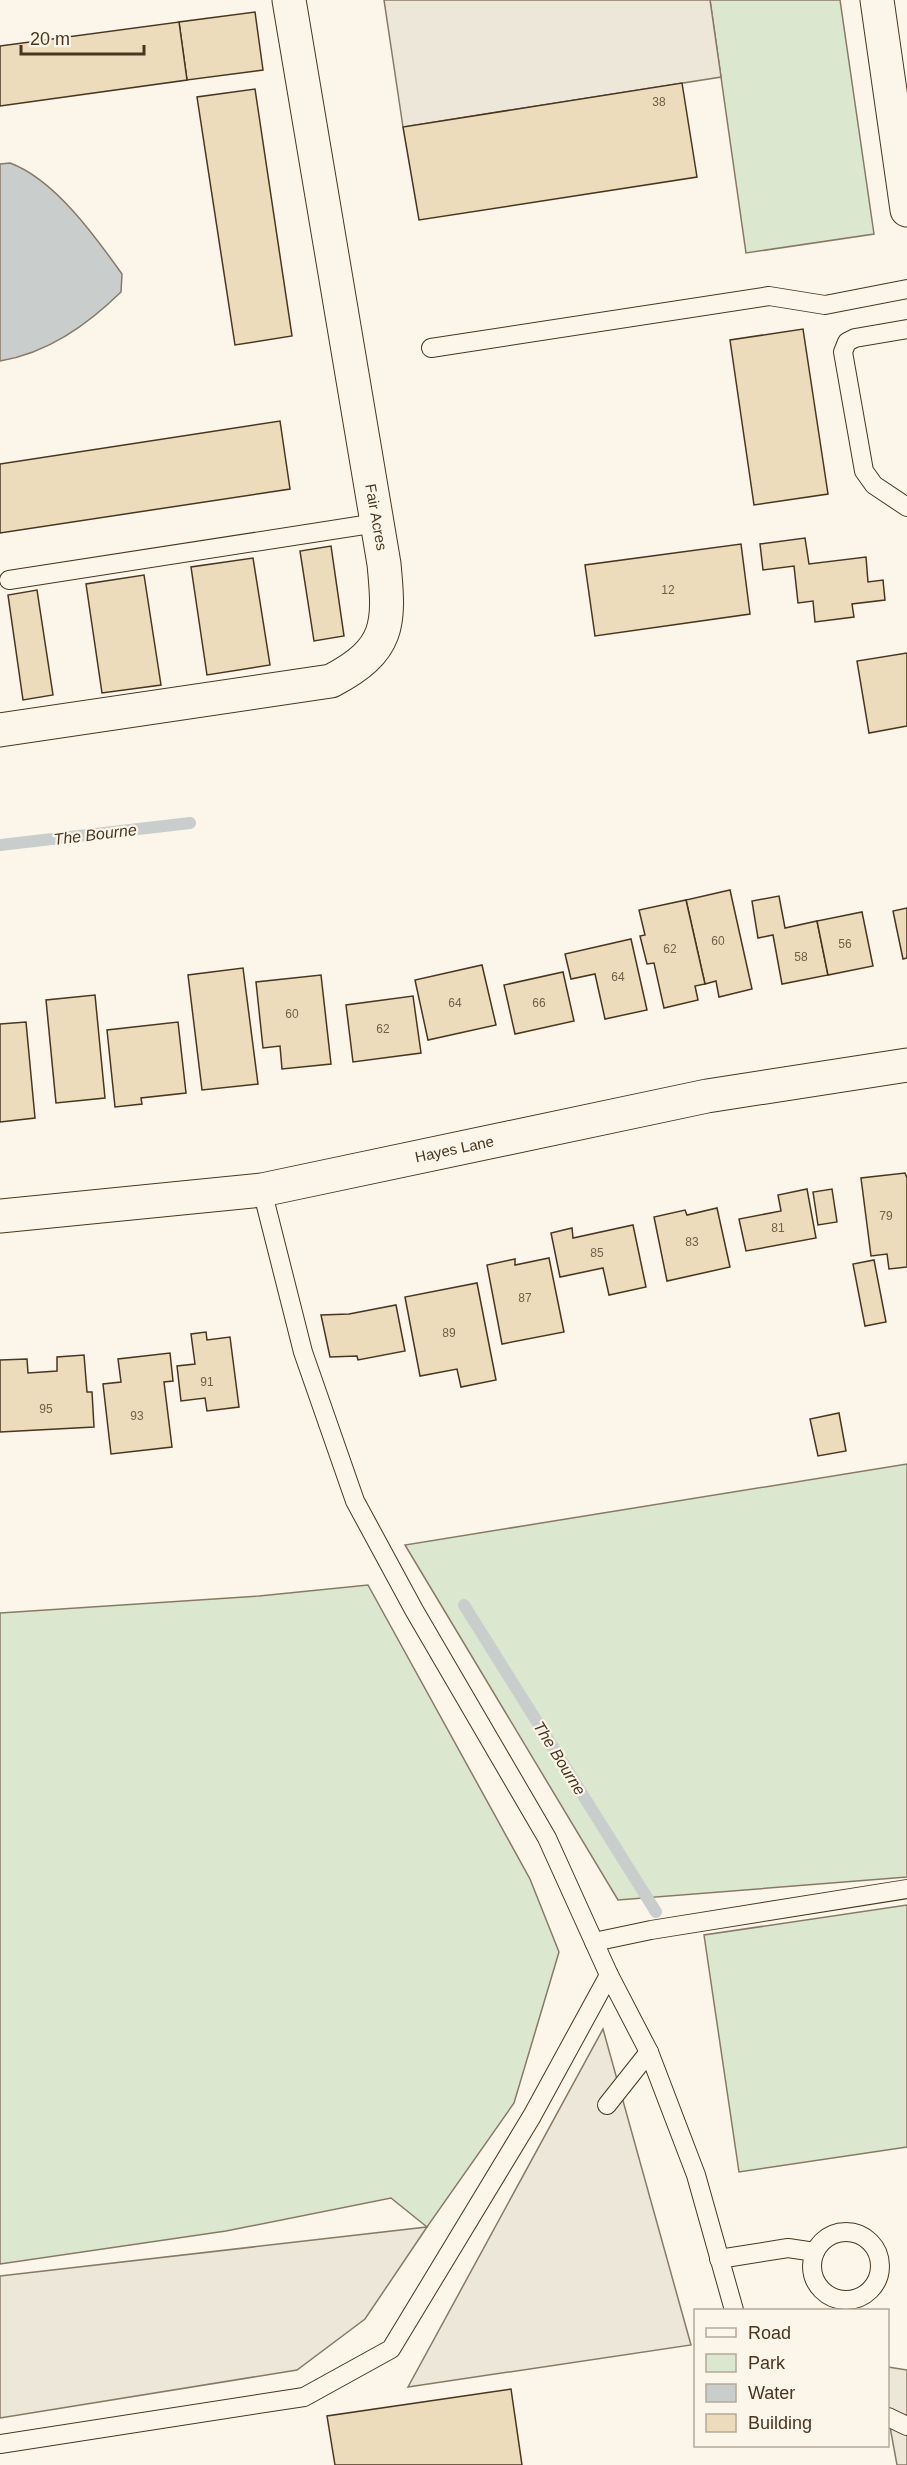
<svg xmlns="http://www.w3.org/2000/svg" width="907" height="2465" font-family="Helvetica,sans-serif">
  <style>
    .green { fill: #dce7d0; stroke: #887966; stroke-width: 1.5 }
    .parking { fill: #ede7d9; stroke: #887966; stroke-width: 1.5 }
    .water { fill: #c9cecd; stroke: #887966; stroke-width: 1.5 }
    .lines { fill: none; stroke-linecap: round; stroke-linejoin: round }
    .stream { stroke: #c9cecd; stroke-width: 12 }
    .building { fill: #ecdcbc; stroke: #4a3520; stroke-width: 1.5 }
    .service-casing { stroke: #4a3520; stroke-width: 20 }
    .minor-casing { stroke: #4a3520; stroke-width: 35 }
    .secondary-casing { stroke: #4a3520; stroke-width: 35 }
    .service { stroke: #fbf6e9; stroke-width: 18 }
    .minor { stroke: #fbf6e9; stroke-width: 33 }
    .secondary { stroke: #fbf6e9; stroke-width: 33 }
    .labels { text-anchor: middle; stroke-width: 4.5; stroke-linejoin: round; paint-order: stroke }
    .number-label { font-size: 12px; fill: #725f47 }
    .street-label { font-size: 15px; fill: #4a3520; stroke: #fbf6e9 }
    .water-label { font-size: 16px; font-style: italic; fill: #4a3520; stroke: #fbf6e9 }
  </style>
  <rect width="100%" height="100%" fill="#fbf6e9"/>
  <g class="green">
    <path d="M710,0H840L874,234L746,253Z"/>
    <path d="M907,1464V1877L618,1900L405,1545Z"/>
    <path d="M368,1585L530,1879L559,1952L514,2103L427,2227L391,2198L226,2231L0,2264V1613L259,1596Z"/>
    <path d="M907,1905V2147L739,2172L704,1935Z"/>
  </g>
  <g class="parking">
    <path d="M384,0H710L721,77L403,127Z"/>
    <path d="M603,2029L691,2345L408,2387Z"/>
    <path d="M427,2227L365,2319L297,2370L0,2418V2276Z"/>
    <path d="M888,2367L907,2370V2465H897L888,2416Z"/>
  </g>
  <path class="water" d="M10,163C54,179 95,236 122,274L121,292C87,325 48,353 0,361V164Z"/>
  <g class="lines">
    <g class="stream">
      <path d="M0,845L190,823"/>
      <path d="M464,1605L656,1912"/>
    </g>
  </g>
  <g class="building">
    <path d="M255,12L263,70L187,80L179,22Z"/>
    <path d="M179,22L187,80L0,106V46Z"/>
    <path d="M682,83L697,177L419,220L403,127Z"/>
    <path d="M255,89L292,336L235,345L197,97Z"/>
    <path d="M803,329L828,494L754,505L730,340Z"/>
    <path d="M280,421L290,489L0,533V464Z"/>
    <path d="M805,538L809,564L866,557L868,582L883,580L885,600L852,604L854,617L815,622L813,601L798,603L794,566L763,570L760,544Z"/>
    <path d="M741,544L750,614L595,636L585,565Z"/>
    <path d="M331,546L344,636L314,641L300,551Z"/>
    <path d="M253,558L270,665L207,675L191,567Z"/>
    <path d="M144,575L161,685L102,693L86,584Z"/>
    <path d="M37,590L53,695L23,700L8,595Z"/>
    <path d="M907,653V726L869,733L857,661Z"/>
    <path d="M730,890L752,989L719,997L716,981L705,984L686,900Z"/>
    <path d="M779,896L785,928L817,921L828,975L782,984L773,935L758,938L752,901Z"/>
    <path d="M686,900L705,984L695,986L698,1000L664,1008L654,963L647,964L640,936L645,935L639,910Z"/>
    <path d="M907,908V958L903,959L893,911Z"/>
    <path d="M862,912L873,966L828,975L817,921Z"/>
    <path d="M631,939L647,1010L605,1019L595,974L571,979L565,954Z"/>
    <path d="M482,965L496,1025L428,1040L415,980Z"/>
    <path d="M243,968L258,1084L202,1090L188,975Z"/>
    <path d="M563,972L574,1021L515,1034L504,985Z"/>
    <path d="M321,975L331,1064L282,1069L280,1046L263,1048L256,982Z"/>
    <path d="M95,995L105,1098L56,1103L46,1000Z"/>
    <path d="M413,996L421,1053L353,1062L346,1005Z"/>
    <path d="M26,1022L35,1118L0,1122V1024Z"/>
    <path d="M178,1022L186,1093L141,1098L142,1104L115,1107L107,1030Z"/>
    <path d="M905,1173L907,1178V1267L889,1269L887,1254L871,1256L861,1178Z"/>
    <path d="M807,1189L816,1238L746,1251L739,1219L781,1211L778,1195Z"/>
    <path d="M832,1189L837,1222L818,1225L813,1192Z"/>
    <path d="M717,1208L730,1267L667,1281L654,1217L685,1210L687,1215Z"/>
    <path d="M633,1225L646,1287L609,1295L603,1268L560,1277L551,1233L572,1228L573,1238Z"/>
    <path d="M549,1258L564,1332L502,1344L487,1265L515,1259V1265Z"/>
    <path d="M874,1260L886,1322L865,1326L853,1264Z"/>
    <path d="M477,1283L496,1380L461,1387L457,1369L420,1376L405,1297Z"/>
    <path d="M396,1305L405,1351L358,1360L357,1356L330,1357L321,1315L349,1314Z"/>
    <path d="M206,1332L207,1340L230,1337L239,1407L207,1411L205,1398L181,1401L177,1366L195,1364L191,1334Z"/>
    <path d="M170,1353L173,1381L164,1382L172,1447L111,1454L103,1384L121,1382L118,1359Z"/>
    <path d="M84,1355L87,1392H92L94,1427L0,1432V1360L27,1359L28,1373L57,1371V1357Z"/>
    <path d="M839,1413L846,1451L818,1456L810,1419Z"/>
    <path d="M511,2389L522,2465H335L327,2416Z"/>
  </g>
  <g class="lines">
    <defs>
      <g id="service">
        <path d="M907,329L855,338L847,342L843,352L864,471L874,485L907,507"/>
        <path d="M431,348L769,296L825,305L907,289"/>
        <path d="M9,580L377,523"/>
        <path d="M262,1190L303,1352L355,1501L414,1610L547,1838L609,1975L649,2052L696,2175L734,2310"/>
        <path d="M594,1942L651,1930L907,1889"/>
        <path d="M607,2105L649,2052"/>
        <circle cx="846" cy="2266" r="34"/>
        <path d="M719,2259L788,2248L815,2252"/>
        <path d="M888,2417L907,2426"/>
        <path d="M0,2444L304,2397L391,2349L532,2116L609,1975"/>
      </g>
      <g id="minor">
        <path d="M877,0L907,210"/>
        <path d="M0,730L331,681C390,650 390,625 384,564L289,0"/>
      </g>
      <g id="secondary">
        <path id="s1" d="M0,1216L262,1190L707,1096L907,1065"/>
      </g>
    </defs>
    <use href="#service" class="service-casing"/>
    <use href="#minor" class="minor-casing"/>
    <use href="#secondary" class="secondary-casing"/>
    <use href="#service" class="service"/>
    <use href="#minor" class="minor"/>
    <use href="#secondary" class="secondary"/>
  </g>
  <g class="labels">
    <g class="number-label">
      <text x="659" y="106">38</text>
      <text x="668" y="594">12</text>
      <text x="718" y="945">60</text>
      <text x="845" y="948">56</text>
      <text x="670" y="953">62</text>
      <text x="801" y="961">58</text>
      <text x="618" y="981">64</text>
      <text x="455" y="1007">64</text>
      <text x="539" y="1007">66</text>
      <text x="292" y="1018">60</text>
      <text x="383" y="1033">62</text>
      <text x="886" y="1220">79</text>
      <text x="778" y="1232">81</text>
      <text x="692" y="1246">83</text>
      <text x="597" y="1257">85</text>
      <text x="525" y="1302">87</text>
      <text x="449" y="1337">89</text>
      <text x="207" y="1386">91</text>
      <text x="46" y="1413">95</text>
      <text x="137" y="1420">93</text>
    </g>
    <g class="street-label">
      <text transform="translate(376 517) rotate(80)" y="5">Fair Acres</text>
      <text dy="5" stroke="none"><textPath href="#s1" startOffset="460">Hayes Lane</textPath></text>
    </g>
    <g class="water-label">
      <text transform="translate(95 834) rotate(-7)" y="6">The Bourne</text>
      <text transform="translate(560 1758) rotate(58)" y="6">The Bourne</text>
    </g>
  </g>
  <rect x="694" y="2309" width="195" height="138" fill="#fbf6e9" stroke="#b4a999" stroke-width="1.5"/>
  <rect x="706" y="2328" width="30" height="9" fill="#fbf6e9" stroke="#b4a999" stroke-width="1.5"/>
  <text x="748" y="2339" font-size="18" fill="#4a3520">Road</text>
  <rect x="706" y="2354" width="30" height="18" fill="#dce7d0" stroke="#b4a999" stroke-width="1.5"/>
  <text x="748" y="2369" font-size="18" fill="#4a3520">Park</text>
  <rect x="706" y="2384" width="30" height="18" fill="#c9cecd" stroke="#b4a999" stroke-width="1.5"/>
  <text x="748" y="2399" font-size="18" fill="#4a3520">Water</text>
  <rect x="706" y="2414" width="30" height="18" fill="#ecdcbc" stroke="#b4a999" stroke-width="1.5"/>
  <text x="748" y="2429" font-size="18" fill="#4a3520">Building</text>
  <path d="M21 45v9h123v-9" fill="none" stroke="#4a3520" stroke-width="3"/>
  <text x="30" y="45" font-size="18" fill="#4a3520" stroke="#fbf6e9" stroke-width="4.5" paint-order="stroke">20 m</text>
</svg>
